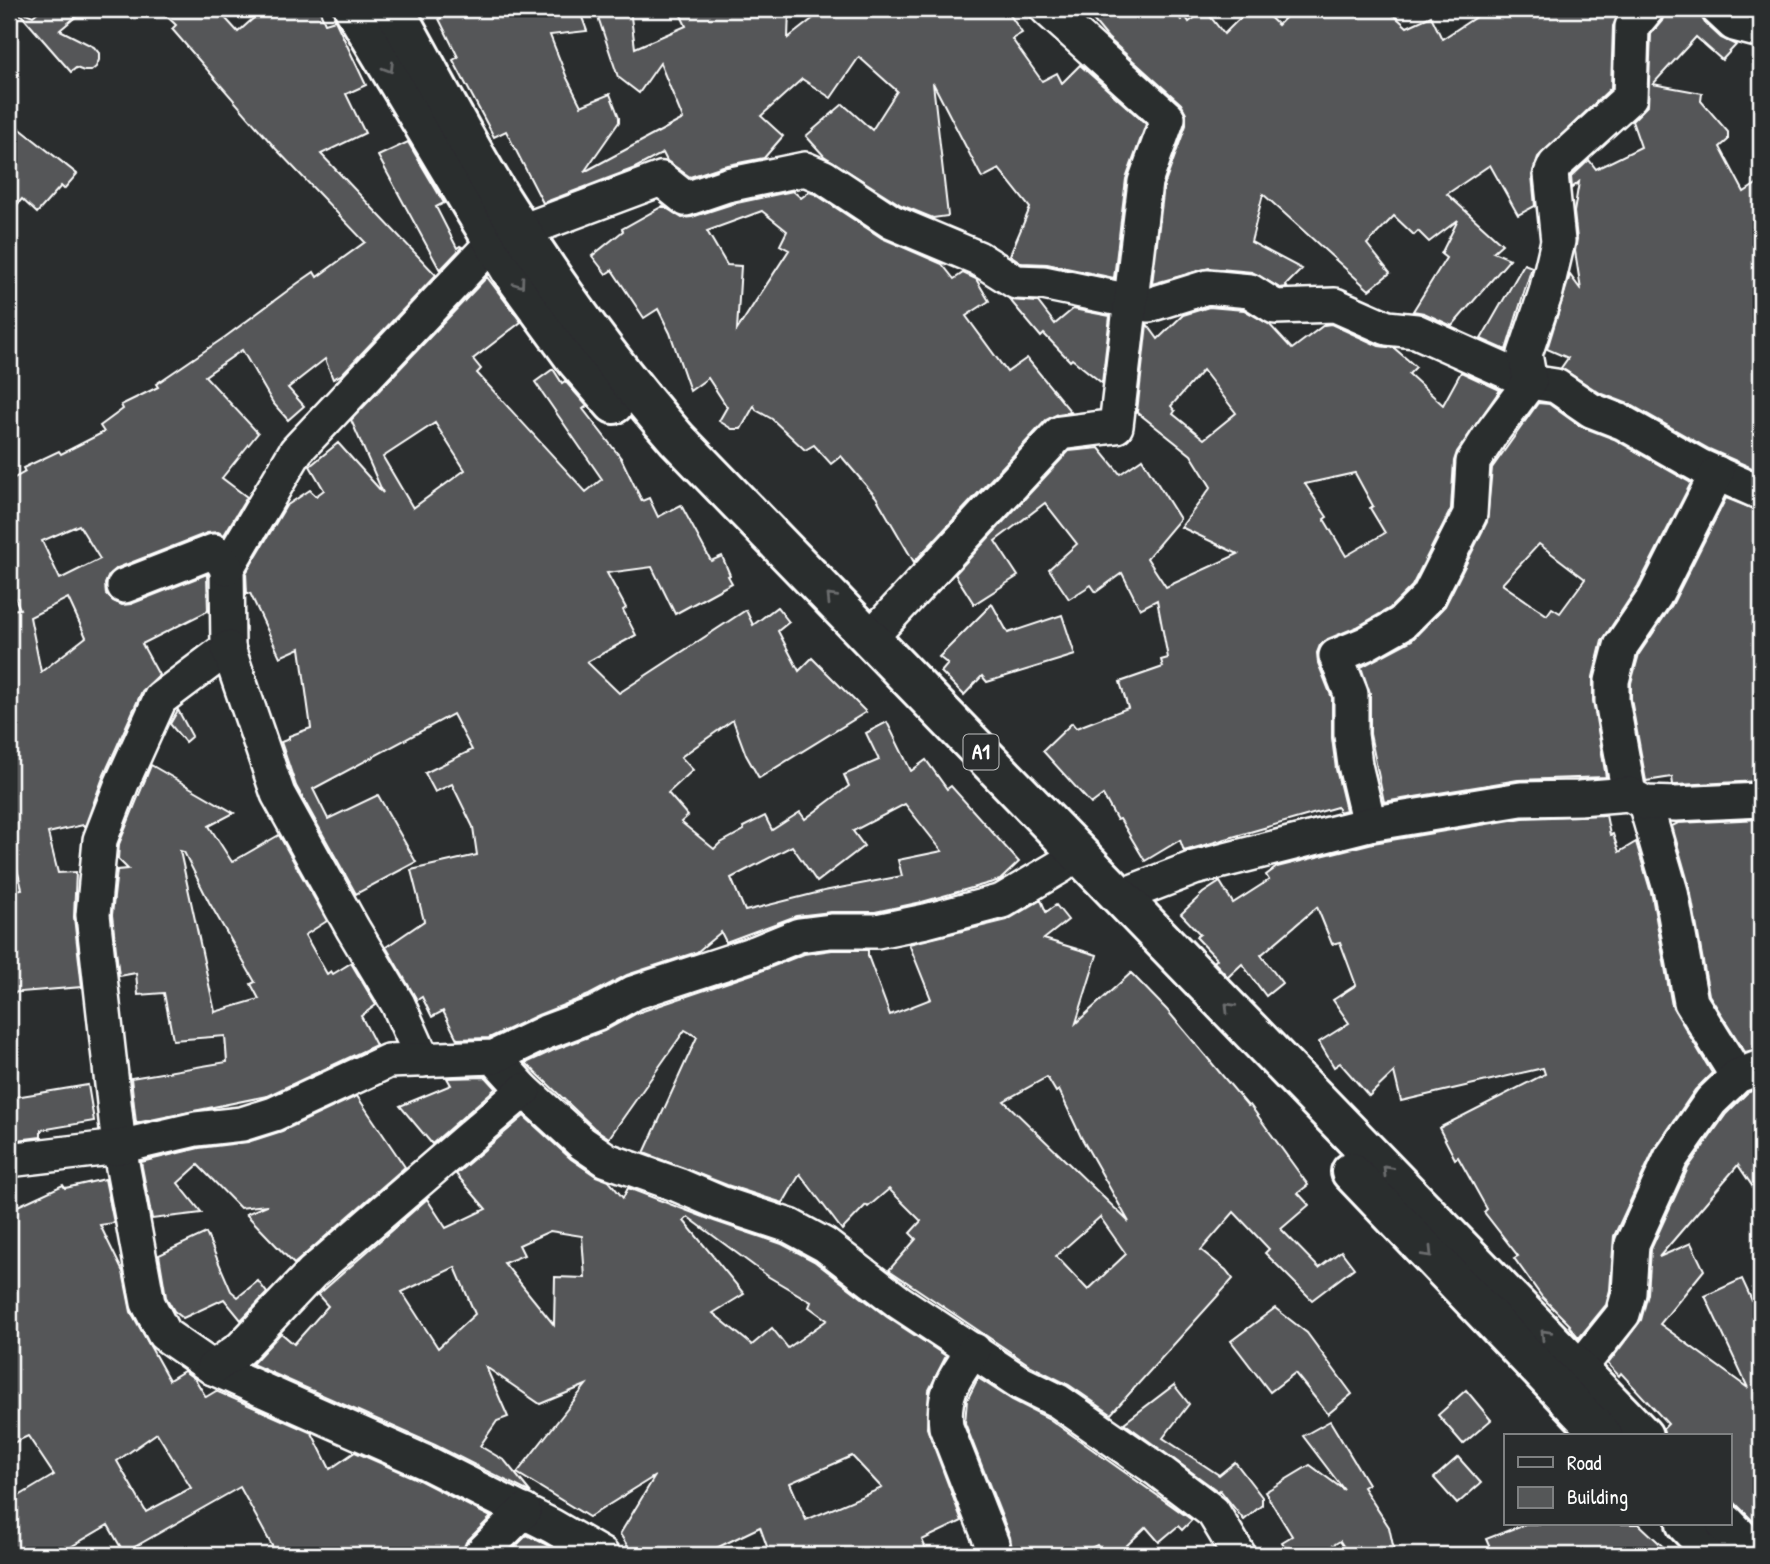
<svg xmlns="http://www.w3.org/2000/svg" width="1770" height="1564" font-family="'Patrick Hand',sans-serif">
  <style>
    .building { fill: #555758; stroke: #fff; stroke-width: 2; fill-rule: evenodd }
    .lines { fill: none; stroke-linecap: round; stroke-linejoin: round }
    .minor-casing { stroke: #fff; stroke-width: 38 }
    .highway-casing { stroke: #fff; stroke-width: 44 }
    .minor { stroke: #2a2d2e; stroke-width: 33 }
    .highway { stroke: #2a2d2e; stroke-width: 38 }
    .oneway { stroke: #6a6c6d }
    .labels { text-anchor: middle; stroke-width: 5; stroke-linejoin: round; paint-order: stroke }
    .shield { fill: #2a2d2e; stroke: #bfc0c0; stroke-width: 2 }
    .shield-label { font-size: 21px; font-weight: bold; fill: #fff }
  </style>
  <rect width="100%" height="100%" fill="#2a2d2e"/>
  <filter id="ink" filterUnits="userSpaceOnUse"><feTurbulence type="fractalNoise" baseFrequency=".0143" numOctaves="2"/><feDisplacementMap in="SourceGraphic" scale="14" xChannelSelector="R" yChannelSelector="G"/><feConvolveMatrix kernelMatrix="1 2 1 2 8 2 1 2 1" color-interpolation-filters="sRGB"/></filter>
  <g filter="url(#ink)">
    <g class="building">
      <path d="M16,9L33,16L41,9H85L60,30L94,47L99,53V60L96,67L91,71H84L76,68L71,72Z"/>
      <path d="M159,9H217L238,32L264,9H319L325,23L335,20L366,85L346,94L365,133L321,154L436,275L341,375L333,379L325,359L288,388L304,406L288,420L273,403L242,350L205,376L258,433L222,478L247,497L224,535L218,532L207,533L117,568L109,575L105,584L106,594L113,601L122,605L131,604L207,574L208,611L142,644L159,675L142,691L104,775L85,826L83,825L48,833L58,873L76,872L74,917L82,987L9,993V891L22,889L9,837V610L20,609L9,585V481L25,472L23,468L59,451L61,454L104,432L100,426L123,409L121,405L158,387L156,384L225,337L298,283L314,272L317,277L365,242L276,149L172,29L176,25ZM79,525L100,559L60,579L42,541ZM68,598L86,637L41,672L30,617Z"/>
      <path d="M459,9H579L587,31L550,35L567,78L581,106L610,94L619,117V122L584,172L683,119L660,63L639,93L618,77L596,11L630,9L635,48L686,26L678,9H789L788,38L825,9H1006L1022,33L1012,39L1042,81L1057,73L1062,83L1080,65L1146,124L1126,179L1114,278L1047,264L1022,263L1010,255L1030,208L999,169L982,178L933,83L948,216L933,218L901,205L824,156L806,136L843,104L872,130L897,91L859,57L831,98L802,79L761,116L783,136L764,158L723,166L690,177L667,161L663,153L635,168L543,203L506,131L494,137L453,60L458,57L439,19Z"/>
      <path d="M1084,9H1172L1181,20L1185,16L1189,22L1205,10L1224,34L1249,9H1261L1278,25L1294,9H1387L1407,27L1431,16L1442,39L1488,9H1622L1613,26L1611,88L1538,157L1532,175L1535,206L1518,215L1490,165L1447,194L1502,244L1493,252L1510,259L1452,326L1424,313L1413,311L1446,258L1441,254L1458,220L1429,242L1418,231L1414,235L1394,216L1367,244L1390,273L1369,290L1263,194L1251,242L1302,269L1286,285L1287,287L1280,288L1252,272L1209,268L1152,284L1164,186L1186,125V113L1181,104L1108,38Z"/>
      <path d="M1666,9H1699L1700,15L1705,23L1721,38L1736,45L1722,60L1696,37L1653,84L1702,93L1701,101L1728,132V140L1720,147L1744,192L1761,181V472L1709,449L1631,405L1600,393L1561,368L1568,358L1547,349L1570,275L1581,290L1575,251L1577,239L1574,212L1579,182L1572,188L1571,177L1589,160L1596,169L1641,147L1632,121L1648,105L1651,34L1662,21Z"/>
      <path d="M9,120L77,174L64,189L61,186L37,213L22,199L9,214Z"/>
      <path d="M408,142L444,203L436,207L457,248L460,246L462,247L440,270L378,156Z"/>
      <path d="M793,191L801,198L809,192L815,194L882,238L942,264L954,279L963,273L976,279L989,301L966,316L1007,372L1027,358L1071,412L1058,414L1046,420L914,562L876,497L841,456L831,464L814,445L805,450L772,419L756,410L754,406L741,429H732L719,421L727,407L708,378L690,391L670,333L658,309L644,318L612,270L606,274L592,256L623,231L622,229L663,206L682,218L692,217L732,204ZM762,211L787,231L780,245L789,250L737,330L741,266L727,265L707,231Z"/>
      <path d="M1524,264L1532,267L1506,350L1481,339Z"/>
      <path d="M487,277L521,322L473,359L481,369L477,373L586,492L602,479L535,382L553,369L562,383L565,381L587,406L583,409L621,458L642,501L649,498L658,517L681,505L711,561L722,556L730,575L728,576L732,583L675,614L652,567L607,573L626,608L623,610L636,635L587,662L619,693L746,610L753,625L777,607L789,622L778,631L799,671L812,658L866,712L759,778L746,755L733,720L681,757L693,770L668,793L688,816L681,822L714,849L719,844L744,830L743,827L765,816L772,830L800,812L805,819L849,786L844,775L879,760L866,733L887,722L911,771L926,760L947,789L951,786L1019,862L1000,880L922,902L875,912H831L796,916L726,942L721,932L697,952L627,975L589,995L538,1015L489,1038L457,1039L443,1011L432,1017L422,997L417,1000L386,947L424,921L411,870L477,855L473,827L452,784L435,792L425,773L472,750L453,714L313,789L328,819L378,795L416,862L356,894L296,786L281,742L289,739V736L311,728L300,648L280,657L250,593L247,594L246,573L286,506L310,490L316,496L324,490L310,466L338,443L383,493L351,420ZM435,423L465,470L413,508L383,457ZM905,804L942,851L898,860L902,876L824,891L745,911L731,878L792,846L817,882L864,846L853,831Z"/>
      <path d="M1010,300L1038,302L1055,324L1073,309L1110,316L1102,383L1072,359L1070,361L1044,334L1041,337Z"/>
      <path d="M1209,307L1244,310L1270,325L1292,349L1324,325L1331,324L1379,346L1394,348L1416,367L1409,374L1443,405L1461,372L1500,390L1457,452L1454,461L1451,509L1412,586L1390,608L1357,627L1328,639L1320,645L1317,653L1318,663L1332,698V738L1336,769L1346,810L1339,812L1337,807L1184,851L1180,840L1145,861L1120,819L1117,820L1103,795L1091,804L1043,751L1072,723L1076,728L1128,708L1120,682L1163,667L1161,660L1168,658L1157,600L1140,609L1122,573L1096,592L1091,585L1069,599L1049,569L1077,544L1045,503L995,541L1018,576L974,604L955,574L1069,451L1099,448L1120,474L1142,459L1180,519L1147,558L1166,587L1238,554L1181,527L1211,487L1191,455L1137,412L1147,324L1158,339L1183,315ZM1203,370L1236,413L1204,439L1173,414L1175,411L1171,406ZM1355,473L1373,506L1370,508L1385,533L1346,556L1324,519L1327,517L1305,484Z"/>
      <path d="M1538,403L1549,404L1580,426L1614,439L1691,483L1638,586L1602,641L1593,677V701L1606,777L1518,780L1384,802L1370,734V694L1361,667L1412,640L1445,606L1487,522L1492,468ZM1539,544L1585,579L1560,613L1552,608L1547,615L1502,584Z"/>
      <path d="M1726,498L1761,512V781L1676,785H1673L1672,777L1646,781L1631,699V683L1639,654L1672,605Z"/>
      <path d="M992,604L1008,633L1062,615L1075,655L987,682L982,676L964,695L941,672L948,664L939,657Z"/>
      <path d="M178,710L192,736L185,742L170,724Z"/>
      <path d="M151,765L234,813L209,826L232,862L279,835L327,921L305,935L327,974L331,971L333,974L351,963L376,1005L361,1016L376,1045L267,1096L136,1123L131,1078L227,1062L225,1036L173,1040L164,993L138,995L136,973L119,976L112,915L117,870L128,869L118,859L119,844ZM180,851L184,852L209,902L255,982L251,984L259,999L215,1012Z"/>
      <path d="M1606,815L1610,835L1613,834L1619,852L1636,842L1652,896L1672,1006L1712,1073L1695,1090L1654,1150L1614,1236L1610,1290L1606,1305L1579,1338L1569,1326L1570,1325L1542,1297L1514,1258L1518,1256L1484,1212L1487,1209L1458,1157L1455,1159L1439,1128L1545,1074L1543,1068L1401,1101L1394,1072L1369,1096L1340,1063L1334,1067L1319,1042L1349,1023L1333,1000L1356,985L1340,942L1332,944L1317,907L1261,955L1282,983L1266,996L1242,964L1228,977L1214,962L1217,959L1196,937L1200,934L1181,914L1203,893L1220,882L1233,903L1269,880L1266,875L1277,867L1373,843L1523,818Z"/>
      <path d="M1761,819V1048L1745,1052L1709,995L1690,889L1672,826L1678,823Z"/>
      <path d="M1041,900L1046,912L1056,905L1068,920L1044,939L1097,955L1076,1023L1131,973L1167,1010L1248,1106L1250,1105L1308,1185L1298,1193L1309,1205L1281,1229L1319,1268L1341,1251L1354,1268L1312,1300L1265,1253L1269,1249L1234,1212L1201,1250L1226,1270L1233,1279L1111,1414L1069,1385L1031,1366L889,1270L916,1239L910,1233L921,1221L889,1189L868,1207L866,1205L842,1230L800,1174L783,1203L727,1185L644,1153L697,1037L685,1030L609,1138L594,1128L526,1063L554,1050L604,1031L637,1013L761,971L804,954L832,950H868V956L890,1015L931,999L909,944L1007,920ZM1047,1077L1056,1092L1059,1090L1081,1137L1129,1222L1004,1101ZM1100,1217L1126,1254L1088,1290L1056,1256Z"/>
      <path d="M486,1077L496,1088L432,1144L400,1106L451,1085L447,1078Z"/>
      <path d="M88,1085L94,1121L41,1130V1137L9,1141V1098Z"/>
      <path d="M1761,1087V1199L1738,1165L1659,1257L1691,1243L1704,1270L1660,1324L1748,1388L1705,1296L1742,1279L1761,1320V1529L1730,1498V1436H1664L1663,1429L1668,1424L1621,1373L1619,1376L1608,1364L1641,1320L1648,1294L1651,1249L1688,1168L1726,1114L1747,1093Z"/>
      <path d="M357,1096L405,1167L294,1264L246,1214L267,1205L240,1208L198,1165L178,1183L202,1213L152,1219L141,1162L199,1148L248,1142L282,1131Z"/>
      <path d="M524,1116L571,1159L596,1176L609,1181L623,1198L628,1188L714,1221L782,1244L814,1261L887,1317L946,1356L929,1390L927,1428L962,1521L922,1540L929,1555H770L760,1527L702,1555H633L620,1534L655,1476L589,1517L517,1473L586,1385L540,1404L486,1367L508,1417L497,1421L480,1446L505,1461L531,1493L435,1445L252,1364L281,1333L294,1344L328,1306L318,1295L427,1199L446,1228L486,1209L456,1174ZM688,1217L769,1277L811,1302L809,1307L827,1320L788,1348L772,1328L752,1345L713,1313L744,1294L684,1221ZM550,1231L582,1236L585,1278L555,1277L554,1325L504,1263L524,1255L519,1245ZM455,1267L475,1314L438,1348L402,1292ZM852,1456L882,1488L806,1520L790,1483Z"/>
      <path d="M105,1179L114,1223L100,1225L123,1272L131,1312L169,1380L184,1371L195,1379L206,1397L216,1391L312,1433L330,1469L355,1452L419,1480L491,1517L466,1542L461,1555H277L240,1487L124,1553L108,1525L57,1555H9V1502L54,1475L28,1436L9,1445V1210L63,1185L65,1188ZM157,1433L191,1488L146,1512L117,1461Z"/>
      <path d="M206,1233L231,1291L238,1297L258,1281L267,1293L241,1320L224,1299L183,1318L174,1311L166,1297L159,1255Z"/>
      <path d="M1275,1308L1307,1333L1352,1394L1328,1414L1295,1373L1270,1392L1231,1341Z"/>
      <path d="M978,1378L1012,1400L1048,1418L1192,1520L1182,1530L1178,1526L1159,1542L1146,1527L1122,1550L1120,1548L1109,1555H1103L1097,1545L1076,1555H1013L1010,1537L965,1423L967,1400Z"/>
      <path d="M1174,1385L1189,1404L1163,1438L1219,1475L1235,1462L1262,1497V1505L1244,1520L1220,1490L1219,1492L1124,1423Z"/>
      <path d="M1466,1390L1491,1420L1463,1444L1438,1415Z"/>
      <path d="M1330,1421L1368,1484L1363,1487L1389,1527L1394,1550L1373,1555H1349L1340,1541L1317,1555H1290L1282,1542L1292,1536L1265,1492L1310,1465L1344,1490L1303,1436Z"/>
      <path d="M1458,1457L1481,1483L1457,1504L1434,1478Z"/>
      <path d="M1525,1524H1639L1672,1555H1493L1486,1539Z"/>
      <path d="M527,1535L543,1543L564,1555H507Z"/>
    </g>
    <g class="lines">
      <defs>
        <g id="minor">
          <path d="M1718,9L1734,24L1761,31"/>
          <path d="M522,231L661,179L686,199L727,185L805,169L824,177L892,222L978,258L1016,282L1043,283L1149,305L1207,287L1250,291L1275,307L1335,305L1387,328L1416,331L1530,382L1556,386L1591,410L1622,422L1700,466L1761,493"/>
          <path d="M495,240L296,451L227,568L228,648L160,699L122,783L100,840L93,915L119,1147L148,1303L164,1334L213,1368L427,1463L552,1526L602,1555"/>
          <path d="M124,586L214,551L227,568"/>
          <path d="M870,638L1060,433L1116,426L1145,182L1168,118L1047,9"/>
          <path d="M228,648L278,794L353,929L398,1004L423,1060"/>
          <path d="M1629,794L1612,701V681L1621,646L1655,596L1717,473"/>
          <path d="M1645,803L1671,892L1691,1002L1737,1076"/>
          <path d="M1369,824L1355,765L1351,735V694L1336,656L1365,644L1402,623L1428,597L1470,514L1473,462L1491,434L1530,382L1525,354L1546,292L1558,241L1551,174L1555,165L1630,97L1632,27L1647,9"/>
          <path d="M1121,896L1194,868L1369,824L1521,799L1579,798L1629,794L1645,803L1676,804L1761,800"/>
          <path d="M494,1057L524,1090L582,1143L607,1160L678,1185L720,1203L790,1226L825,1245L899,1302L1021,1383L1058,1401L1159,1471L1213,1512L1239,1555"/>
          <path d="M9,1160L119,1147L196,1129L242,1124L274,1114L388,1061L494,1057L546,1032L597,1013L633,993L755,953L799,935L831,931H877L926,921L1002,901L1061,866"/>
          <path d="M974,1350C955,1377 942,1392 946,1427L992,1544L994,1555"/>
          <path d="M213,1368L241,1348L312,1273L524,1090"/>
          <path d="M1579,1369L1623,1314L1629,1293L1632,1244L1671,1158L1711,1101L1737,1076L1761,1067"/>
          <path d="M480,1555L524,1511"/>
        </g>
        <g id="highway">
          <path d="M354,9L511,271L576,360L614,404"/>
          <path d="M394,9C430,72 463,138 501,199C554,284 611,364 677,439L1643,1436"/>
          <path d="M1351,1172L1603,1436"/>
          <path d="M1686,1524L1716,1555"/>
          <path d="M1726,1524L1756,1555"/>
        </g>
      </defs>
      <use href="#minor" class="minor-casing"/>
      <use href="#highway" class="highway-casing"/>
      <use href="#minor" class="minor"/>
      <use href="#highway" class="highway"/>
    </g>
    <defs><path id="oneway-chevron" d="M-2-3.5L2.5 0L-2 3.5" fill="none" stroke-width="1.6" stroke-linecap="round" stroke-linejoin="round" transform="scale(1.75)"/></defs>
    <g class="oneway">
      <use href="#oneway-chevron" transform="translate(389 68) rotate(59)"/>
      <use href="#oneway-chevron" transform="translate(520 283) rotate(54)"/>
      <use href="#oneway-chevron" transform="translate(831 598) rotate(-134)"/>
      <use href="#oneway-chevron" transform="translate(1229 1007) rotate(-134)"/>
      <use href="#oneway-chevron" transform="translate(1387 1170) rotate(-134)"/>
      <use href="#oneway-chevron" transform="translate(1428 1253) rotate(46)"/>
      <use href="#oneway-chevron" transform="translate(1545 1334) rotate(-134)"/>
    </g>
  </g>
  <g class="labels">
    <rect class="shield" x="963.5" y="734.5" width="35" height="35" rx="5"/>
    <g class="shield-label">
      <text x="981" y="759">A1</text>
    </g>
  </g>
  <rect width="1770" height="1564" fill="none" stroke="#2a2d2e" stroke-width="35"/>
  <rect x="18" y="18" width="1735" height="1529" fill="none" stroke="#fff" stroke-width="2.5" filter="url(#ink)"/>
  <rect x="1504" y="1434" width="228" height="91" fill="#2a2d2e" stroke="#7f8182" stroke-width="2"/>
  <rect x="1518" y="1457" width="35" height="10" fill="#2a2d2e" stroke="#7f8182" stroke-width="2"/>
  <text x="1567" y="1470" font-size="21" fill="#ffffff">Road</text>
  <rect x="1518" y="1487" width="35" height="21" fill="#555758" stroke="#7f8182" stroke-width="2"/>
  <text x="1567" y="1504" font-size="21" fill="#ffffff">Building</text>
</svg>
